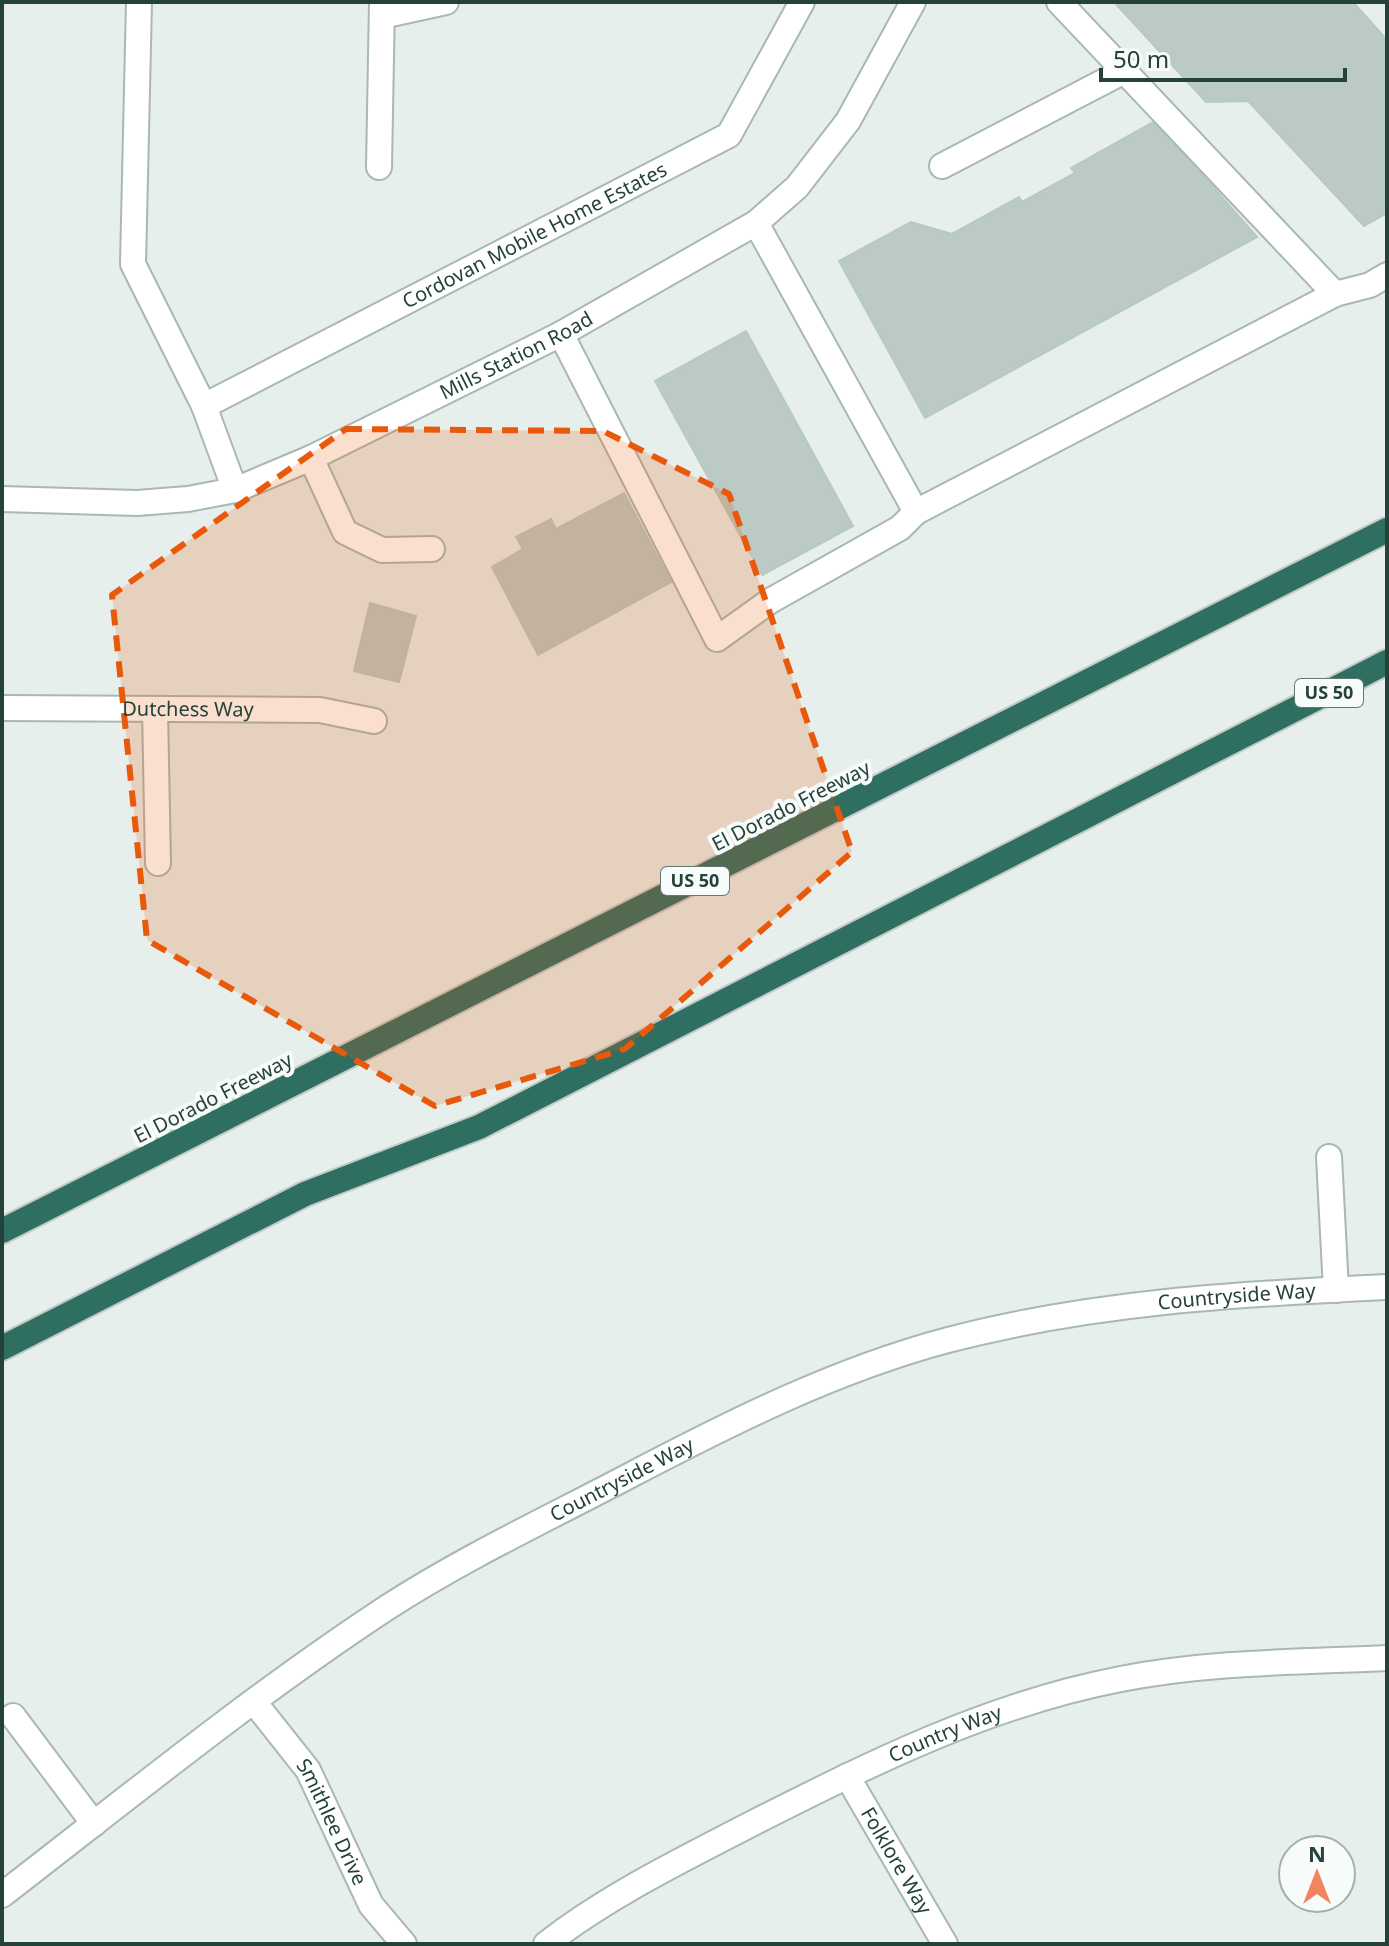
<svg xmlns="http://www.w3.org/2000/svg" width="1389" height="1946" font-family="'Noto Sans',sans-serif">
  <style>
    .building { fill: #bbcac4; stroke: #b8c9c2; stroke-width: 2 }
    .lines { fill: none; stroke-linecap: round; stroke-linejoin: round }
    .minor-casing { stroke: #a8b8b2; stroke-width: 28 }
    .highway-casing { stroke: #c2cac8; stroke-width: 28 }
    .minor { stroke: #fff; stroke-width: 24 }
    .highway { stroke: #2f6f62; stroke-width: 24 }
    .marked { fill: #e8590c; fill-opacity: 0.2; stroke: #e8590c; stroke-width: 6; stroke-dasharray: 16 10; stroke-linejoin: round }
    .labels { text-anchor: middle; stroke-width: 8; stroke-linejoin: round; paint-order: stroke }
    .shield { fill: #f7fbf9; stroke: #637a73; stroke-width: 2 }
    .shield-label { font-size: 18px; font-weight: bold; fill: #24423a }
    .street-label { font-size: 20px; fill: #24423a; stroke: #f7fbf9 }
  </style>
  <rect width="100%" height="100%" fill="#e6efeb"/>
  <g class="building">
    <path d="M1114,2H1353L1387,40V213L1364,226L1248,101L1206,102Z"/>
    <path d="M1155,121L1257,237L925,418L839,261L911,222L952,234L1019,197L1022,202L1075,173L1071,168Z"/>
    <path d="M746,331L853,526L762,575L655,381Z"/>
    <path d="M624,493L671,582L538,655L492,567L523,549L516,537L551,519L556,529Z"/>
    <path d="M370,603L416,616L399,682L354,671Z"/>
  </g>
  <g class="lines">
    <defs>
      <g id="minor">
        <path d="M139,2L133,264L204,406L235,490"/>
        <path d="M1059,2L1335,294"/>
        <path d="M382,16L446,2"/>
        <path d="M942,166L1126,70"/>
        <path d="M379,167L382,2"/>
        <path d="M756,223L916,512"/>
        <path d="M561,334L717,639L770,601L900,528L916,512L1335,294L1370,285L1387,275"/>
        <path id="s1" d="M204,406L729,135L802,2"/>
        <path d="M311,458L345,532L382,550L432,549"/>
        <path id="s2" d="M2,499L137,503L188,499L235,490L311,458L561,334L756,223L797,187L848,121L913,2"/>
        <path id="s3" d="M2,708L320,710L374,721"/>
        <path d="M155,709L158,863"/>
        <path d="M1329,1157L1336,1290"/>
        <path id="s4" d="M254,1702L308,1770L371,1905L404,1944"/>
        <path d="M13,1716L94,1824"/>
        <path id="s5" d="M847,1776L945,1944"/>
        <path id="s6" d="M2,1895C129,1797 254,1695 388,1607C464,1558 547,1519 627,1477C730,1423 835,1370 948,1340C1093,1302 1238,1294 1387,1287"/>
        <path id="s7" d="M546,1944C609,1895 684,1859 755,1822C874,1762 990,1704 1121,1679C1208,1662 1298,1662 1387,1658"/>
      </g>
      <g id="highway">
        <path d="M2,1231L1387,530"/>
        <path d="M2,1348L305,1194L479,1127L1387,662"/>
      </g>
    </defs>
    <use href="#minor" class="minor-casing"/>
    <use href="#highway" class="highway-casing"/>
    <use href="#minor" class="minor"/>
    <use href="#highway" class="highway"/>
  </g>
  <path class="marked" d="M346,429L603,431L729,494L852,852L625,1049L435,1106L147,940L112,595Z"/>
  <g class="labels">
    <g class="shield">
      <rect x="1295" y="679" width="68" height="28" rx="6"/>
      <rect x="661" y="867" width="68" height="28" rx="6"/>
    </g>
    <g class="shield-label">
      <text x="1329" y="699">US 50</text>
      <text x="695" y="887">US 50</text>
    </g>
    <g class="street-label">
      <text dy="7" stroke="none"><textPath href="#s1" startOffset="372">Cordovan Mobile Home Estates</textPath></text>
      <text dy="7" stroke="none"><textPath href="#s2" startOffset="546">Mills Station Road</textPath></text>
      <text dy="7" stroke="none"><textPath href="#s3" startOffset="186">Dutchess Way</textPath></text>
      <text transform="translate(791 806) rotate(-27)" y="7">El Dorado Freeway</text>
      <text transform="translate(213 1098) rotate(-27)" y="7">El Dorado Freeway</text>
      <text dy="7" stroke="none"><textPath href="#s6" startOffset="1396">Countryside Way</textPath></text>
      <text dy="7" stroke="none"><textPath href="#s6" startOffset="748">Countryside Way</textPath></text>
      <text dy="7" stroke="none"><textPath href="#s7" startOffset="452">Country Way</textPath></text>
      <text dy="7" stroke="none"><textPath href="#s4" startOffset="144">Smithlee Drive</textPath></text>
      <text dy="7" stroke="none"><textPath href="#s5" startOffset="98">Folklore Way</textPath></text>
    </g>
  </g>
  <rect width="1389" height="1946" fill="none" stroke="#24423a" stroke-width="8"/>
  <g transform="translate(1317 1874)"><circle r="38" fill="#f7fbf9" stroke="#a3b1ad" stroke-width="2"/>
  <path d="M0-6L14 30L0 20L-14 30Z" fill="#f4845f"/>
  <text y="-12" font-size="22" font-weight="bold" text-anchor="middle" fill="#24423a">N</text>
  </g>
  <path d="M1101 68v12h244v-12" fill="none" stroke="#24423a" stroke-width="4"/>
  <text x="1113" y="68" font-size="24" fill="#24423a" stroke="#f7fbf9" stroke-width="6" paint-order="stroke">50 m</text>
</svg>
